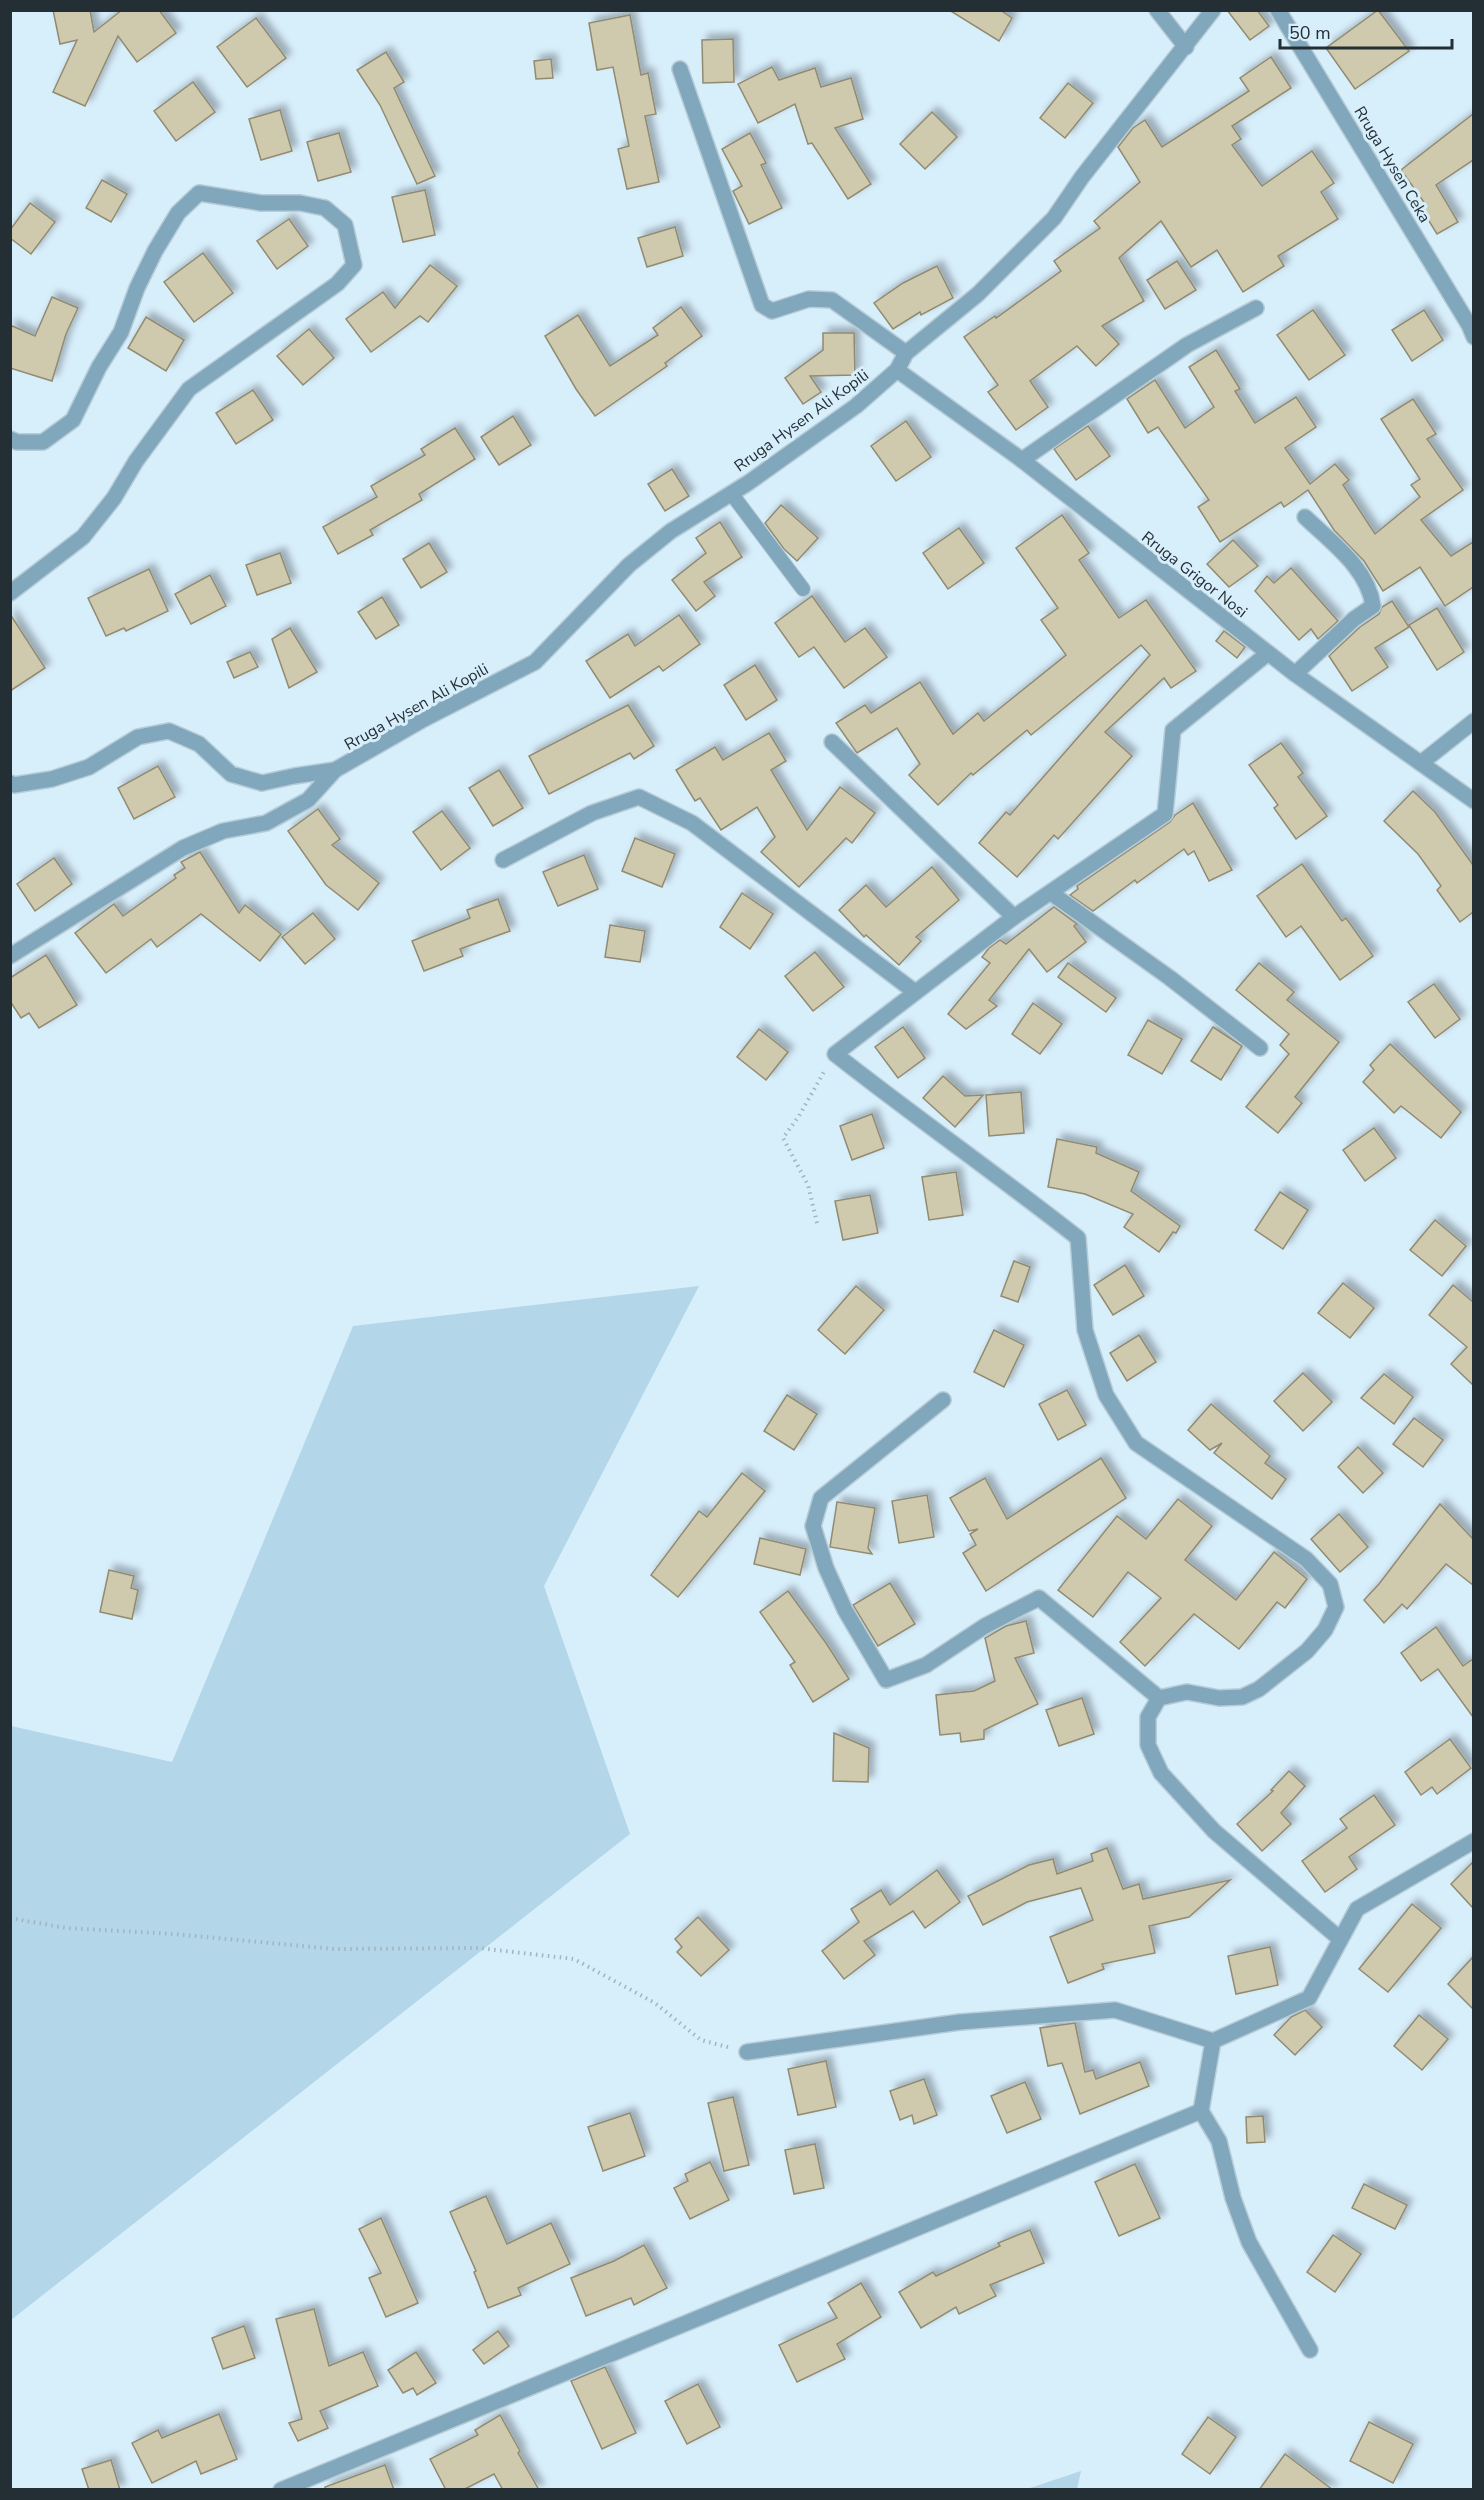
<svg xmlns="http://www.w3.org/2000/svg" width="1484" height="2500" font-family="'Nunito Sans',sans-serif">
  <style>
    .green { fill: #b3d6e9 }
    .building { fill: #cfc9ae; stroke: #918b71; stroke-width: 1.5; filter: url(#shadow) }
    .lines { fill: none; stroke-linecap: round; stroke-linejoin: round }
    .service-casing { stroke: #b7ccd7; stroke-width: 16 }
    .minor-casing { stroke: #b7ccd7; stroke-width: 18 }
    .path { stroke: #a1b4bf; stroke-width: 4; stroke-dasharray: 1.5 4.5; stroke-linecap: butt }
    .service { stroke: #80a7bb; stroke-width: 14 }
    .minor { stroke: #80a7bb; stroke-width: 15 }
    .labels { text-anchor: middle; stroke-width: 6; stroke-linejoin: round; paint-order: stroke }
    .street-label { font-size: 16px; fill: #242f35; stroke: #d7eefb }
  </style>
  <defs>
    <filter id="shadow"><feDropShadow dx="5.5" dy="-5.5" stdDeviation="3" flood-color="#0004"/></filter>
  </defs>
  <rect width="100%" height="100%" fill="#d7eefb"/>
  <g class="green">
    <path d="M699,1286L544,1586L630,1834L11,2320V1726L172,1762L353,1326Z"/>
    <path d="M1081,2471L1077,2489H1027Z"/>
  </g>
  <g class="building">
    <path d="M53,10H90L94,32L122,10H159L176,33L137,62L118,36L85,106L53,92L77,40L60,44Z"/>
    <path d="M949,10H1000L1012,18L999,41Z"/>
    <path d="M1227,10H1257L1269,26L1250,40Z"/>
    <path d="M1378,10L1409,51L1355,89L1326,48Z"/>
    <path d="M630,15L641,75L648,73L656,114L645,116L659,182L627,189L618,149L629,146L613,67L597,70L589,23Z"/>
    <path d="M256,18L286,58L247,87L217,47Z"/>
    <path d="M733,39L734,82L703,83L702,40Z"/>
    <path d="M386,52L404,82L394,88L435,176L417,184L380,105L357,70Z"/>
    <path d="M1271,57L1291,88L1232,126L1241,139L1232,145L1262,186L1312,151L1334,183L1321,192L1338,219L1278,256L1284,266L1243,292L1217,250L1191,267L1161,221L1119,258L1144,301L1102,326L1119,344L1096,366L1077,346L1030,381L1048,407L1016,430L988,392L998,385L964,337L995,316L996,318L1061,271L1054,261L1100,228L1094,221L1140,182L1118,147L1133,128L1145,120L1162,147L1249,91L1240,78Z"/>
    <path d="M551,59L553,78L536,79L534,61Z"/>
    <path d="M772,67L779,80L815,68L821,87L851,78L863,119L835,128L871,184L848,199L812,143L808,144L795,104L758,123L738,84Z"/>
    <path d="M193,82L215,112L176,141L154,111Z"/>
    <path d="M1068,83L1093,103L1065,138L1040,118Z"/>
    <path d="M280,110L292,151L261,160L249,119Z"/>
    <path d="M932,112L957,137L925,169L900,144Z"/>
    <path d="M1473,114V160L1436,185L1458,222L1437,234L1421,208L1426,205L1401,170Z"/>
    <path d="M339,133L351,172L318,181L307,142Z"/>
    <path d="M750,133L766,163L761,165L782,208L749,224L733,191L742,186L722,149Z"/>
    <path d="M102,180L127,194L111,222L86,208Z"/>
    <path d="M425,190L435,235L403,242L392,197Z"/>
    <path d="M30,203L55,222L31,254L10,238V230Z"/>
    <path d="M289,219L308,246L277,269L257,241Z"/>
    <path d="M675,227L683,256L647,267L638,238Z"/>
    <path d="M203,253L233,293L194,322L164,282Z"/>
    <path d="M1177,261L1196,290L1165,309L1147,280Z"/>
    <path d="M430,265L457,286L428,322L420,316L371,352L346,319L383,292L395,308Z"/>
    <path d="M937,266L953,298L921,315L920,312L893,329L874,303L903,283Z"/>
    <path d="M52,297L78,308L66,334L52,381L10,368V325L35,336Z"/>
    <path d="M681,307L702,336L665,363L667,366L595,416L576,389L545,336L578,315L610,366L658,335L653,328Z"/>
    <path d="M1313,310L1345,355L1309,380L1277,335Z"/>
    <path d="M1424,310L1443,340L1412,361L1392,330Z"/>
    <path d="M146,317L184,340L166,371L128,348Z"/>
    <path d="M309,329L334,358L303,385L277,356Z"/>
    <path d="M823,333H854L855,375L810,376L821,392L803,404L785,378L823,350Z"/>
    <path d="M1216,350L1240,389L1235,391L1255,423L1296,397L1316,427L1285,448L1310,484L1335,464L1349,480L1343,485L1375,534L1420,497L1411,485L1420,479L1381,419L1413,399L1436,434L1427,439L1463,490L1421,520L1451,556L1473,542V587L1445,606L1420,567L1383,591L1364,561L1334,530L1308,490L1284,507L1281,502L1220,542L1198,507L1209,500L1158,427L1148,433L1127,399L1155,380L1185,428L1214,407L1189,367Z"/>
    <path d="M253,390L273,420L236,444L216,413Z"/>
    <path d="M513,416L531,445L499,465L481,437Z"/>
    <path d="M906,421L931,457L896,481L871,446Z"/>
    <path d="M1088,426L1110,456L1076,480L1054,449Z"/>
    <path d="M455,428L475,459L419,494L422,500L370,530L373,535L338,554L323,527L377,497L371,486L425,455L421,449Z"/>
    <path d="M672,469L689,496L665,511L648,484Z"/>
    <path d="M781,505L818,538L797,561L784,549L765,523Z"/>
    <path d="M1062,515L1089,553L1079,560L1119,618L1146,600L1196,671L1171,688L1164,678L1105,732L1132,756L1058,839L1054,835L1017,877L979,843L1006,812L1010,815L1150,655L1141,645L1031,735L1027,730L973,775L971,773L938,805L909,775L920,764L897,728L857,753L836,723L865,705L871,713L920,682L953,734L978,713L984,721L1066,655L1041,620L1058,608L1016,548Z"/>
    <path d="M720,522L742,557L704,582L715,596L696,611L672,580L706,553L696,538Z"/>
    <path d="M959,528L984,563L948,589L923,553Z"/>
    <path d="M1233,540L1258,566L1229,587L1207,564Z"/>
    <path d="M429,543L447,572L421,588L403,559Z"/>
    <path d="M280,553L291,583L257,595L246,565Z"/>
    <path d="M1291,568L1338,621L1318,639L1311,629L1299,640L1255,591L1267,576L1274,583Z"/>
    <path d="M149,569L168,611L126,631L124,628L106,636L88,598Z"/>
    <path d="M210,575L226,606L191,624L175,594Z"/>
    <path d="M812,596L845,642L865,628L887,657L844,688L814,647L799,657L775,623Z"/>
    <path d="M382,597L399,625L376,639L358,612Z"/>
    <path d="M1392,601L1409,627L1375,648L1388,667L1352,691L1329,656L1360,627L1379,614L1382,607Z"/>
    <path d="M1437,608L1464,652L1437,670L1409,625Z"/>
    <path d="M10,614L45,668L10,691Z"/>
    <path d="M679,615L700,644L663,671L659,666L610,698L586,661L628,634L635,646Z"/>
    <path d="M290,628L317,672L289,688L272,639Z"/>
    <path d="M1224,631L1245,647L1237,658L1216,641Z"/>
    <path d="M250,652L258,667L234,678L227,662Z"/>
    <path d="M755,665L777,700L746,720L724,685Z"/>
    <path d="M628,705L654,746L634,759L630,753L549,794L529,756Z"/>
    <path d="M769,733L786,761L771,770L807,830L840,787L875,813L852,843L846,838L799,887L761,852L775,837L757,807L721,830L700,798L695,801L676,770L715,747L723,760Z"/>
    <path d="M1281,743L1303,773L1298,777L1327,816L1296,839L1274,808L1278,805L1249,765Z"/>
    <path d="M158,766L175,797L134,819L118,788Z"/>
    <path d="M499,770L523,808L493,826L469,788Z"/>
    <path d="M1413,791L1435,812L1473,865V912L1460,922L1437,890L1441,886L1418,854L1384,821Z"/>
    <path d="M1193,803L1232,870L1209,881L1194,851L1188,855L1184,849L1137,883L1135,880L1093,911L1070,895L1078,889L1077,886L1170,822L1175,815Z"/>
    <path d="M318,809L340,839L332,845L379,883L358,910L326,885L288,831Z"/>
    <path d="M442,811L470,848L441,870L413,832Z"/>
    <path d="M635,838L675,854L662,887L622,871Z"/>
    <path d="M200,852L239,913L245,905L281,934L260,961L201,914L157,947L151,939L106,973L75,933L114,904L123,916L176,878L174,875L185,868L181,862Z"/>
    <path d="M584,855L598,889L558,906L543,872Z"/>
    <path d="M54,858L72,884L35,911L17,884Z"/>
    <path d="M1302,864L1342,921L1346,918L1373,956L1340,980L1301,926L1286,937L1257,896Z"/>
    <path d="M932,867L959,900L916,937L921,941L899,965L866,935L864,937L839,910L866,885L886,907Z"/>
    <path d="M742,893L773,914L750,949L720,927Z"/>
    <path d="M498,899L510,931L460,949L463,956L424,971L412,941L470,918L467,910Z"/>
    <path d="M1054,907L1077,924L1074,926L1086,942L1047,972L1029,949L989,1000L997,1006L966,1029L948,1014L990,963L982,957L989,948L1000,940L1006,944Z"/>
    <path d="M313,913L335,939L305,964L282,937Z"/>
    <path d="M610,925L645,931L640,962L605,957Z"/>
    <path d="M815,952L844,987L813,1011L785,976Z"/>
    <path d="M46,955L77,1005L39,1028L29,1013L21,1018L10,1001V978Z"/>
    <path d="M1068,963L1116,998L1106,1012L1058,977Z"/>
    <path d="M1259,963L1294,992L1287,1000L1339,1042L1295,1097L1302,1103L1278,1133L1246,1107L1289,1054L1280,1045L1289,1034L1236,990Z"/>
    <path d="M1434,984L1460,1019L1435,1038L1408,1002Z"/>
    <path d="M1033,1003L1062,1024L1040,1054L1012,1034Z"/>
    <path d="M1148,1020L1182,1039L1162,1074L1128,1055Z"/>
    <path d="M903,1027L925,1058L898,1078L875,1047Z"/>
    <path d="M1213,1027L1242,1046L1221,1080L1191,1061Z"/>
    <path d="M759,1029L788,1052L766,1080L737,1057Z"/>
    <path d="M1390,1044L1461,1112L1441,1138L1401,1106L1394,1113L1363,1082L1374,1070L1370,1065Z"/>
    <path d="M943,1076L965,1096L983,1095L955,1127L923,1098Z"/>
    <path d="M1021,1092L1024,1133L989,1136L986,1095Z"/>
    <path d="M872,1114L884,1148L852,1160L840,1126Z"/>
    <path d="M1374,1128L1396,1158L1365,1181L1343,1150Z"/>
    <path d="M1057,1139L1097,1147L1096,1153L1139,1172L1131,1191L1180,1226L1176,1233L1173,1232L1159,1252L1124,1227L1133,1214L1085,1194L1048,1187Z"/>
    <path d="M956,1172L963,1215L929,1220L922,1177Z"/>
    <path d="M1280,1192L1308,1210L1283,1249L1255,1230Z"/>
    <path d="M870,1195L878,1233L843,1240L835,1201Z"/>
    <path d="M1435,1220L1466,1246L1442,1276L1410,1250Z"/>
    <path d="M1014,1261L1030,1267L1018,1302L1001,1296Z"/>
    <path d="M1125,1265L1144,1296L1113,1315L1094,1285Z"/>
    <path d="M1343,1283L1374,1308L1350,1338L1318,1313Z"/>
    <path d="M1453,1285L1473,1302V1385L1451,1364L1467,1347L1429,1315Z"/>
    <path d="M856,1286L884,1310L845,1354L818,1330Z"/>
    <path d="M994,1330L1024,1345L1004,1387L974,1372Z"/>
    <path d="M1139,1335L1156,1362L1127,1381L1110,1353Z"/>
    <path d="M1303,1373L1332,1402L1303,1431L1274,1401Z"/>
    <path d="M1384,1374L1413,1397L1394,1424L1361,1398Z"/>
    <path d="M1067,1390L1086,1425L1058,1440L1039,1404Z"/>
    <path d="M787,1395L817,1414L794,1450L764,1431Z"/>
    <path d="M1211,1404L1270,1456L1265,1463L1286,1479L1272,1499L1214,1453L1222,1443L1210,1450L1188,1430Z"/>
    <path d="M1414,1418L1443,1440L1423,1467L1393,1444Z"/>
    <path d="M1358,1447L1383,1473L1363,1493L1338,1467Z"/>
    <path d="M1101,1458L1126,1498L986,1591L963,1553L976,1545L970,1534L978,1529L969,1531L950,1498L985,1478L1007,1519Z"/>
    <path d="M742,1473L765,1491L678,1597L651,1575L699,1511L707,1517Z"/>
    <path d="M927,1495L934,1537L899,1543L892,1501Z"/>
    <path d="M1178,1499L1212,1526L1185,1560L1236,1600L1274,1552L1307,1579L1285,1608L1277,1602L1239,1649L1194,1614L1145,1666L1120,1642L1161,1598L1128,1572L1093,1617L1058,1590L1117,1516L1146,1539Z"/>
    <path d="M837,1502L875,1508L868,1548L872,1554L830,1547Z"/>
    <path d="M1440,1504L1473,1539V1585L1446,1564L1407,1609L1402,1604L1384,1623L1364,1600L1379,1584Z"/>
    <path d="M1339,1514L1368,1547L1340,1572L1311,1539Z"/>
    <path d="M760,1538L806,1549L800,1575L754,1564Z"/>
    <path d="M109,1570L134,1576L131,1588L138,1590L132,1619L100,1612Z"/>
    <path d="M890,1583L915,1624L878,1646L853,1605Z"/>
    <path d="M788,1591L826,1643L849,1679L813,1702L790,1665L795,1662L760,1612Z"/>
    <path d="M1026,1621L1034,1653L1015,1658L1038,1704L984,1730V1739L961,1742L960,1733L940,1735L936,1695L974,1691L995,1681L985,1638L1006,1626Z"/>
    <path d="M1436,1627L1463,1666L1473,1659V1717L1438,1669L1421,1681L1401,1653Z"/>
    <path d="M1082,1698L1094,1734L1059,1746L1046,1710Z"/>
    <path d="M834,1733L869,1748L868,1782L833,1781Z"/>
    <path d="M1450,1739L1471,1768L1437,1794L1432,1787L1421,1795L1405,1772Z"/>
    <path d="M1289,1771L1305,1786L1281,1813L1291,1824L1262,1851L1237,1824L1273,1791L1271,1790Z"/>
    <path d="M1374,1795L1395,1825L1349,1857L1357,1869L1325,1892L1302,1861L1347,1828L1340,1819Z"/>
    <path d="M1107,1848L1123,1889L1139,1884L1143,1899L1230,1880L1189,1917L1149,1926L1155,1953L1102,1964L1104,1969L1068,1983L1050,1937L1093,1920L1081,1888L1027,1902L983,1925L968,1896L1029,1865L1053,1859L1057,1874L1093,1861L1091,1854Z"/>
    <path d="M1473,1862V1908L1451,1884Z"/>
    <path d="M937,1870L960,1902L925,1928L913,1911L864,1941L875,1955L844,1979L822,1951L859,1922L851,1909L881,1890L890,1905Z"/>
    <path d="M1412,1904L1441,1928L1388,1992L1359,1969Z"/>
    <path d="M698,1917L729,1950L701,1976L677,1952L682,1947L675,1939Z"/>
    <path d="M1270,1947L1278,1985L1236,1994L1228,1956Z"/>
    <path d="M1473,1957V2009L1448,1984Z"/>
    <path d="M1305,2010L1322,2027L1295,2055L1274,2035L1291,2017Z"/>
    <path d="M1419,2015L1448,2039L1422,2070L1394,2046Z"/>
    <path d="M1075,2023L1085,2072L1093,2070L1096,2079L1140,2062L1149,2086L1080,2114L1062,2063L1048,2066L1040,2028Z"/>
    <path d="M826,2061L836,2107L798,2115L788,2069Z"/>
    <path d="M924,2079L937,2115L914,2124L912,2115L900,2120L890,2091Z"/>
    <path d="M1025,2082L1041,2119L1007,2133L991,2096Z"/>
    <path d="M733,2097L749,2165L724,2171L708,2103Z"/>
    <path d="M630,2113L645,2156L603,2171L588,2127Z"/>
    <path d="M1263,2116L1265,2142L1247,2143L1246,2117Z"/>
    <path d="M815,2144L824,2188L794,2194L785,2150Z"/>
    <path d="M710,2162L729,2200L690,2219L674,2188L688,2181L685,2174Z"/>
    <path d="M1135,2164L1160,2218L1119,2236L1095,2182Z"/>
    <path d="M1364,2184L1407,2205L1395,2229L1352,2208Z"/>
    <path d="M486,2196L507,2244L551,2223L570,2264L518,2288L521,2295L488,2308L474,2272L476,2271L450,2212Z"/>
    <path d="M381,2218L418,2303L386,2317L369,2278L381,2273L359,2229Z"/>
    <path d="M1030,2230L1044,2263L990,2285L996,2296L959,2314L956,2307L921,2328L899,2292L933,2272L936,2276L1000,2246L998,2243Z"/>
    <path d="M1333,2235L1361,2254L1335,2292L1307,2272Z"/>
    <path d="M644,2245L667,2288L634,2305L631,2298L586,2316L571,2278L614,2261Z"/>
    <path d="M861,2283L881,2317L837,2344L845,2359L797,2382L779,2345L837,2318L828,2303Z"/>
    <path d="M314,2309L329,2366L363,2352L378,2386L320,2411L328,2428L298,2441L289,2423L302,2419L276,2319Z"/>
    <path d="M244,2326L255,2358L223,2369L212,2338Z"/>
    <path d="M498,2331L509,2346L484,2364L473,2350Z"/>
    <path d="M416,2352L436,2383L417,2395L413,2388L403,2393L388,2370Z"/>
    <path d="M605,2367L636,2433L602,2449L571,2381Z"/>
    <path d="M698,2384L720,2427L687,2444L665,2401Z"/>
    <path d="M219,2414L237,2459L201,2474L196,2461L152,2483L132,2443L158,2430L162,2438Z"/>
    <path d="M500,2415L520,2451L518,2453L539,2490H503L494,2474L463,2490H446L430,2459L478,2435L475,2430Z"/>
    <path d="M1208,2417L1236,2437L1210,2474L1182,2454Z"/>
    <path d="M1369,2422L1413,2444L1393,2483L1350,2461Z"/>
    <path d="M1285,2454L1333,2490H1259Z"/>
    <path d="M111,2460L120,2490H89L82,2469Z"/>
    <path d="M385,2465L394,2490H325V2487Z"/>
  </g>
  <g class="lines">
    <defs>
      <path id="service" d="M731,493L803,589"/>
      <g id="minor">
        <path d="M1157,10L1186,47"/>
        <path d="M1278,10L1469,325L1474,337"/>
        <path d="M680,69L762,305L772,311L809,299L832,300L906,353"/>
        <path d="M897,370L1022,460L1295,674L1474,801"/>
        <path d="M10,439L17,442H43L73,420L99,367L121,332L137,288L155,251L178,213L199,193L261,203H300L325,208L345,225L354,265L337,284L189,389L136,461L114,498L83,537L10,593"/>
        <path d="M1022,460L1187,345L1256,308"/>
        <path d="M1267,654L1173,730L1165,814L1014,917L835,1054C915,1117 998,1175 1078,1238L1085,1330L1106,1395L1136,1443L1306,1559L1330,1584L1336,1607L1325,1630L1307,1651L1259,1689L1242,1697L1219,1698L1187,1692L1159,1698L1148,1717V1745L1161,1773L1214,1831L1340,1939"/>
        <path d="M1295,674L1354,619L1373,606C1368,568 1331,542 1305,517"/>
        <path d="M832,742L1014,917"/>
        <path d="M1421,763L1474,721"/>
        <path d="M10,783L14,785L52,779L89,767L138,737L169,731L199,744L231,774L262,783L294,776L335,770"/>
        <path d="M503,860L592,813L639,797L692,823L915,992"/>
        <path d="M1051,893L1170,978L1260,1048"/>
        <path d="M10,956L183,848L223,831L266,823L308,800L335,770L424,719L535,662L629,565L671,531L748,483L856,406L897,370L906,353L978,294L1054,218L1082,177L1213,10"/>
        <path d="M943,1400L821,1498L813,1526L826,1568L845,1610L886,1680L926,1665L985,1626L1039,1598L1159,1698"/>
        <path d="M747,2052L960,2022L1115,2010L1213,2041"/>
        <path d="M1310,2350L1249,2242L1233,2198L1219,2141L1201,2111L1213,2041L1309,1998L1357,1909L1474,1841"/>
        <path d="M281,2490L1201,2111"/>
      </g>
    </defs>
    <use href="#service" class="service-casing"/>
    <use href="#minor" class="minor-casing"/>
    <g class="path">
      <path d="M817,1223L808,1185L783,1138L799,1116L825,1070"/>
      <path d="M10,1918L66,1928L174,1934L334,1949L479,1948L574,1959L655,2003L701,2040L731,2048"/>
    </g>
    <use href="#service" class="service"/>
    <use href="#minor" class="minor"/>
  </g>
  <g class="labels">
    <g class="street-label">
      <text transform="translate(1393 164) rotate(59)" y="6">Rruga Hysen Ceka</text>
      <text transform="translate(801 420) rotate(-36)" y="6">Rruga Hysen Ali Kopili</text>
      <text transform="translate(1195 574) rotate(38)" y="6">Rruga Grigor Nosi</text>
      <text transform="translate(416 706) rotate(-29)" y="6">Rruga Hysen Ali Kopili</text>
    </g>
  </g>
  <rect width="1484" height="2500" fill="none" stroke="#242f35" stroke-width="24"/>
  <path d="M1280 39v9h172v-9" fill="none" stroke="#242f35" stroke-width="3"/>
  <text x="1289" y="39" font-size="18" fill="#242f35" stroke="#d7eefb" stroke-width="4.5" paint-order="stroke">50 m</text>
</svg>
